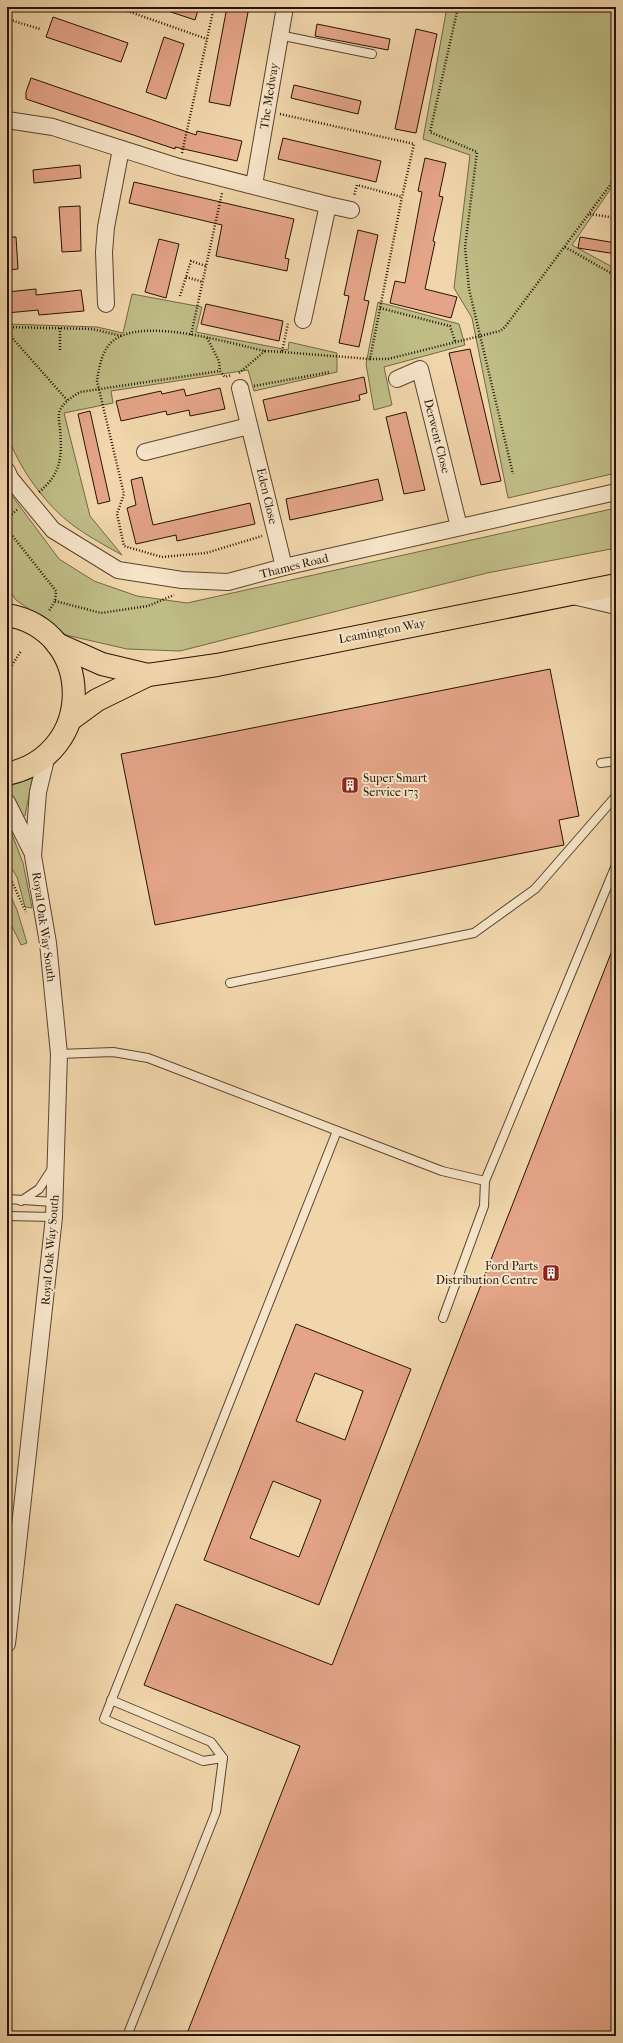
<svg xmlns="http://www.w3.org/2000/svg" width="623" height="2043" font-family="'IM FELL French Canon',serif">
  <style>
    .green { fill: #bfbc86; stroke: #736845 }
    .building { fill: #e4a487; stroke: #271304; fill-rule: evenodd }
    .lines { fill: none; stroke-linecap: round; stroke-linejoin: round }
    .lane-casing { stroke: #5a442e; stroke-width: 10 }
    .street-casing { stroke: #5a442e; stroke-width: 18 }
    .highway-casing { stroke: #271304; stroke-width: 24 }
    .path { stroke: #271304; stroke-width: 2.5; stroke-dasharray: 1 2; stroke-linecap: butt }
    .lane { stroke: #f6e4c8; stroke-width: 8 }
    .street { stroke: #f6e4c8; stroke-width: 16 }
    .highway { stroke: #f1d6ab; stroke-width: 22 }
    .labels { text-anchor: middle; stroke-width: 4; stroke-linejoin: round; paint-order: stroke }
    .street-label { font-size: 12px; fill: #271304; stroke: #f6e4c8 }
    .poi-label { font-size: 12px; fill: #271304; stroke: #f6e4c8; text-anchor: start }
  </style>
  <rect width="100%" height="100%" fill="#f1d6ab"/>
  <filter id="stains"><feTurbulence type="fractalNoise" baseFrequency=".005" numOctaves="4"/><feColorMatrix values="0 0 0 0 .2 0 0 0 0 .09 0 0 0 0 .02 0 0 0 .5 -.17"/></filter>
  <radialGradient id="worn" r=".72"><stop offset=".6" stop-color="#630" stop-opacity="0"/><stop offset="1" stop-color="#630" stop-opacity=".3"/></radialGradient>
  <g class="green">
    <path d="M447,7H616V181L572,245L616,269V473L508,498L472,318L454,288L470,155L423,139Z"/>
    <path d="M132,294L202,307L196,332L288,350L289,342L337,353V372L254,391L248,370L111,391L113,403L64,413L90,516L122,555C106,546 89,537 74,526C46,506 17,466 7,433V324L97,327L123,333Z"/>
    <path d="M378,302L459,324L465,345L384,367L392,405L374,410L366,364Z"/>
    <path d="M7,489L59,559L94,581L137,596L187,603L616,508V548L487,573L180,651L127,649L66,635L16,600L7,587Z"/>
    <path d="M33,774L25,816H23L7,790V779Z"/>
    <path d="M7,821L23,863L32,908L25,907L17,877L7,861Z"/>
    <path d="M7,888L17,910L27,943L21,945L7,916Z"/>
  </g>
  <g class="building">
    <path d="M162,7H199L195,20L162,9Z"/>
    <path d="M227,7H249L230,106L209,102Z"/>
    <path d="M53,17L128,43L121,62L46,37Z"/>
    <path d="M317,24L390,39L388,50L315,36Z"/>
    <path d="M416,29L437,34L416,133L395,129Z"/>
    <path d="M164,37L184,44L166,99L146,92Z"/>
    <path d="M31,78L196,135L197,131L242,141L237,161L175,147V149L26,99V92Z"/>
    <path d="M294,85L361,101L358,114L291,98Z"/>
    <path d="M283,138L381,161L376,182L278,159Z"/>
    <path d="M425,158L446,163L439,196L443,197L433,241L435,242L425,289L457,297L451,318L390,303L395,281L405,283L422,192L418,191Z"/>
    <path d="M80,165L81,178L34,183L33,170Z"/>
    <path d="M134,182L294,219L285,258L289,259L287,271L216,256L222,225L129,203Z"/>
    <path d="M80,206L81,251L62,252L59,207Z"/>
    <path d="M358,230L378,235L364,300L369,301L359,347L339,343L349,296L344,295Z"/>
    <path d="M7,237H16L18,269L7,270Z"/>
    <path d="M580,237L616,243V254L578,248Z"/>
    <path d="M159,239L179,244L166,298L145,292Z"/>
    <path d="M36,289V295L81,290L84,311L39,315L38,310L7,313V292Z"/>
    <path d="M206,304L283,321L279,341L201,324Z"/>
    <path d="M470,349L501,481L481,485L449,353Z"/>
    <path d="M364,377L367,393L359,395L360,400L268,421L263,400Z"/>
    <path d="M220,388L225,409L190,416L189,410L167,415L166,411L121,421L116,401L161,391L162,394L184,389L186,396Z"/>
    <path d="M90,411L110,501L98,504L78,414Z"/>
    <path d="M406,412L425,490L404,494L386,417Z"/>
    <path d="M142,477L153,525L250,503L255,524L177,541L176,535L136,544L127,508L136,505L131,480Z"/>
    <path d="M378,479L383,500L290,520L286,499Z"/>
    <path d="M550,669L579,816L559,820L564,845L155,925L121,754Z"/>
    <path d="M615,943L616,2036H186L300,1746L144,1685L176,1604L332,1665Z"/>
    <path d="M296,1324L411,1369L319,1605L204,1560ZM315,1373L363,1391L345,1440L296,1421ZM273,1481L321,1500L299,1557L250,1538Z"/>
  </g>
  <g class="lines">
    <defs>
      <g id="lane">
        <path d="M279,35L372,54"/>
        <path d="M601,763L616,761"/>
        <path d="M230,983L474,933L535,889L616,796"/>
        <path d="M59,1054L113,1052L148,1058L442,1171L485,1181L616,865"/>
        <path d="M7,1199L54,1202"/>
        <path d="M21,1201L39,1189L52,1169"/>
        <path d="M7,1216L54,1217"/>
        <path d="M443,1318L484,1206L485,1181"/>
        <path d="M111,1700L211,1742L223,1758"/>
        <path d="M127,2036L216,1812L223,1758L203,1761L104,1719L337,1131"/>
      </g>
      <g id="street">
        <path d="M7,120L53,127L179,167L328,205L351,210"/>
        <path d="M254,185L285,7"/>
        <path d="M106,304L104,252L106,227L121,149"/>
        <path d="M303,320L328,205"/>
        <path d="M397,379L420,369L459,527"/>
        <path d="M240,388L284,567"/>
        <path d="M145,452L249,426"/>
        <path d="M7,471L10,478L53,530L118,570L182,580L228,582L284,567L616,492"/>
        <path d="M573,596L616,606"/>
        <path d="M7,802L33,854"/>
        <path d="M7,1644L54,1217L59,1054L48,943L33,856L38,792L47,755"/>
      </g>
      <g id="highway">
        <path d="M7,615C95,630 97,755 7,774"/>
        <path d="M57,644L102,664L148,675"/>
        <path d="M71,719L97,700L148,675L217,665L616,585"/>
      </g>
    </defs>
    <use href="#lane" class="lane-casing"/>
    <use href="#street" class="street-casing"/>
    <use href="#highway" class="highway-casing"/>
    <g class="path">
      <path d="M116,7L207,39"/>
      <path d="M458,7L430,132L477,152L465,247L469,289L513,474"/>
      <path d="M7,19L40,29"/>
      <path d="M280,114L414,144L402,197"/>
      <path d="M182,153L214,7"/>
      <path d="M590,214L616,218"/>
      <path d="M565,247L616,276"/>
      <path d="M186,277L203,282"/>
      <path d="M180,296L191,261L206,266"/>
      <path d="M380,308L450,326L455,341"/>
      <path d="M7,327L92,329L122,336"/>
      <path d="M60,328V350"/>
      <path d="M7,332L67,400"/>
      <path d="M191,335L222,193"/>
      <path d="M207,338L219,361L220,371"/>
      <path d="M265,351L282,352L288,323"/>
      <path d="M282,352L370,359L402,197L357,185L354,196"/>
      <path d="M370,359H388L500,331L505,327L616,177"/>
      <path d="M239,373L265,351C228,343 146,317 114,340C102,349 99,367 97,381L124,494L117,514L124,546L162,557L206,553L262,536"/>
      <path d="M254,386L330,372"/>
      <path d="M39,492C62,473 62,456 60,428C59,423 58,415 60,410C65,401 72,397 80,392L220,371L225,377L232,375"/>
      <path d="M7,518L18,509"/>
      <path d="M7,529L56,591L55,601L49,611"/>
      <path d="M55,601L101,613L148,606L174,595"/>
      <path d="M7,673L21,651"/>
      <path d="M7,871L26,912"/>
    </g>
    <use href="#lane" class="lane"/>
    <use href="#street" class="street"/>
    <use href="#highway" class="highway"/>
  </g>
  <defs>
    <symbol id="building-square" viewBox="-11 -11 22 22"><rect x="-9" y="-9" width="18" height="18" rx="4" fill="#8f2418" stroke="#f6e4c8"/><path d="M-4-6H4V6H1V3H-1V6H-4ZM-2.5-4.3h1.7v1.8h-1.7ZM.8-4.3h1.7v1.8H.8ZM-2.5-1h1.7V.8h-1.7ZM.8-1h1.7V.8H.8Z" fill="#fff"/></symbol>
  </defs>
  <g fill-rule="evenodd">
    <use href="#building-square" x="340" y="775" width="20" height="20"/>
    <use href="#building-square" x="541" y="1263" width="20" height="20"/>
  </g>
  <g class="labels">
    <g class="street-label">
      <text transform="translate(269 96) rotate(-81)" y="4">The Medway</text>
      <text transform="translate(437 436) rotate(76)" y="4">Derwent Close</text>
      <text transform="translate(267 496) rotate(77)" y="4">Eden Close</text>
      <text transform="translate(294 566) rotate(-14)" y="4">Thames Road</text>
      <text transform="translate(382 631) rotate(-11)" y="4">Leamington Way</text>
      <text transform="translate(44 927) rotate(82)" y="4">Royal Oak Way South</text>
      <text transform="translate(50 1250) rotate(-85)" y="4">Royal Oak Way South</text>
    </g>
    <g class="poi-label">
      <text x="363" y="782">Super Smart<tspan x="363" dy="14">Service 173</tspan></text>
      <text x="538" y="1270" text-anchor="end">Ford Parts<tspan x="538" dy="14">Distribution Centre</tspan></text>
    </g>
  </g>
  <rect width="623" height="2043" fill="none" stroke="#f1d6ab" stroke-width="24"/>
  <rect x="8" y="8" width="607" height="2027" fill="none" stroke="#271304" stroke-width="2"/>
  <rect x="12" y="12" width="599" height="2019" fill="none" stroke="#271304"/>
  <rect width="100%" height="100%" filter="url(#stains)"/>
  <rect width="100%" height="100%" fill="url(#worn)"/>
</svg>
